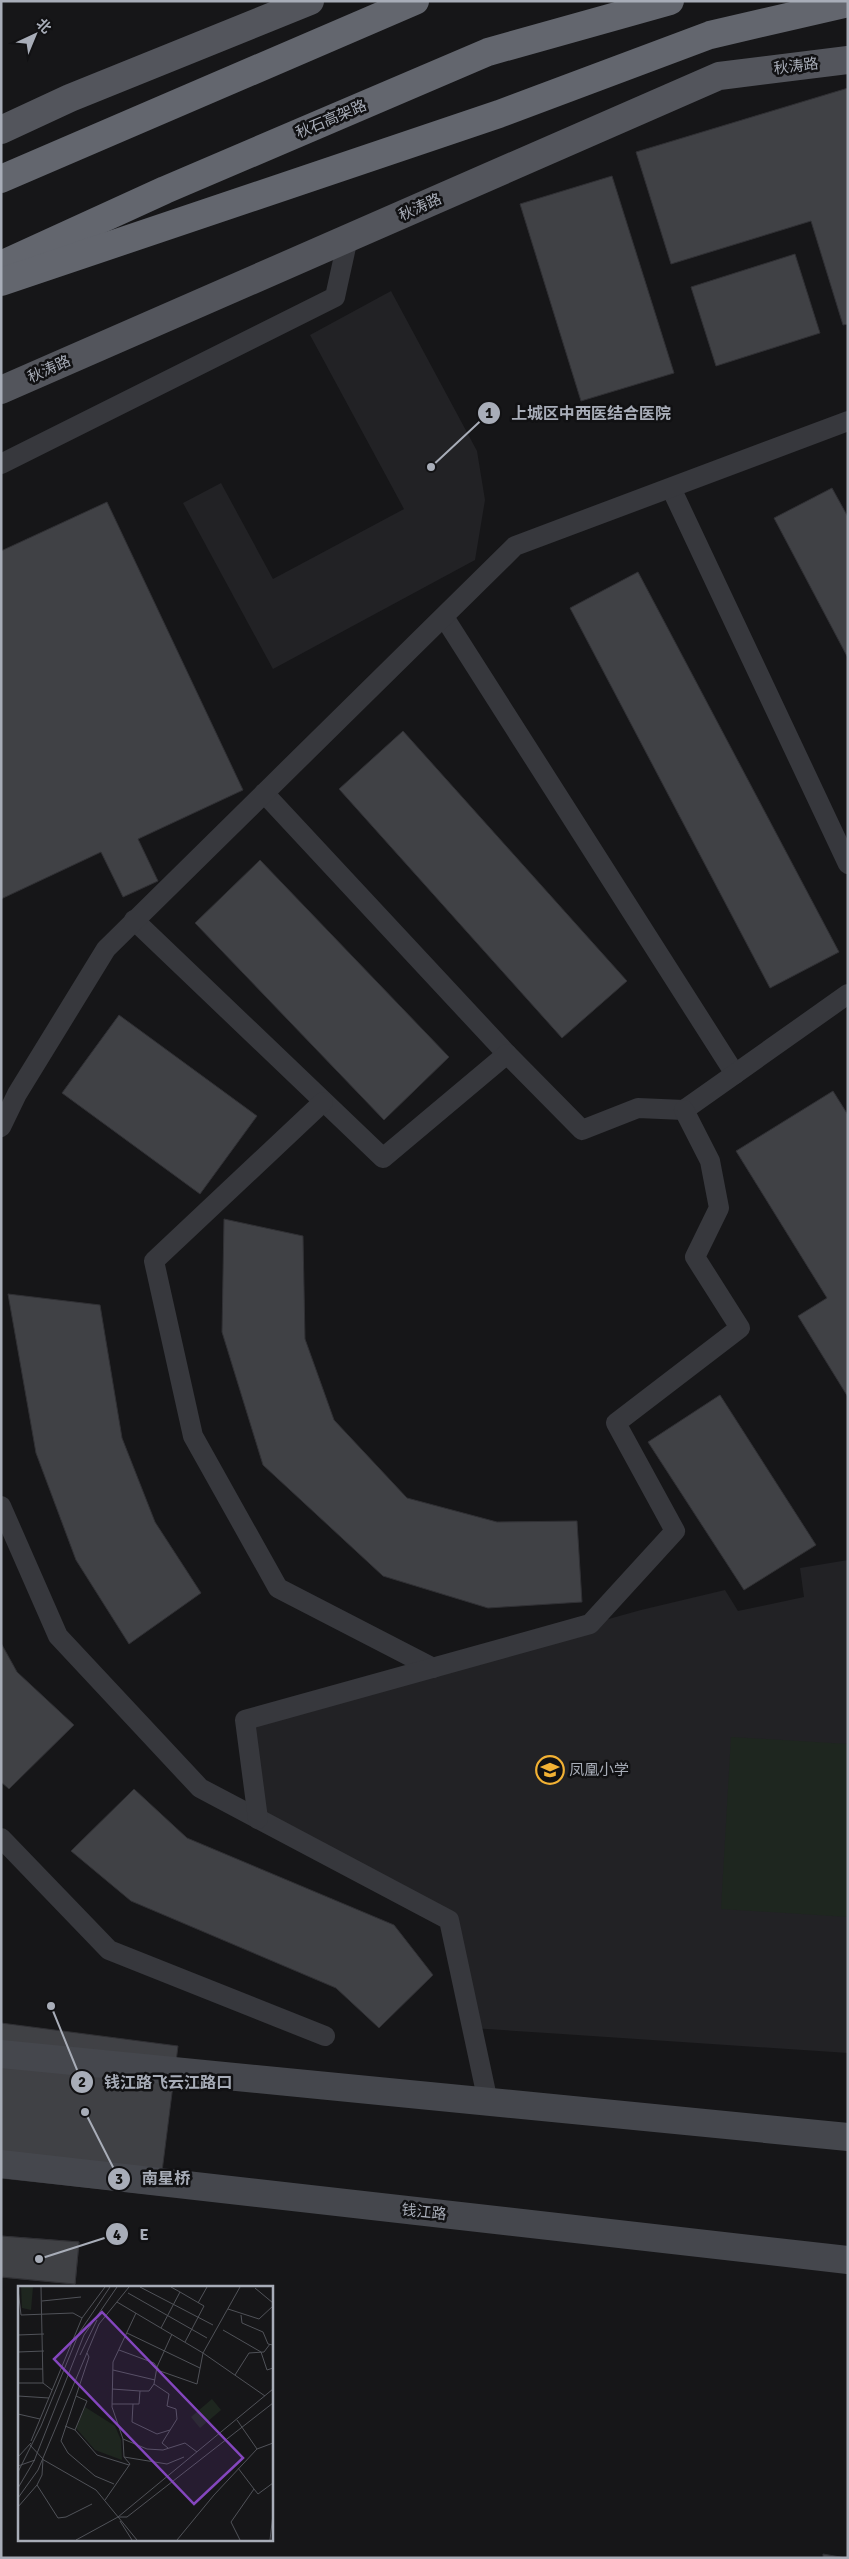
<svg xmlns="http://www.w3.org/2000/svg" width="849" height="2559" font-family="Signika,'Noto Sans SC',sans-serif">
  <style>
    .built { fill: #222225 }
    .green { fill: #1e261f }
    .building { fill: #404145; stroke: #303034 }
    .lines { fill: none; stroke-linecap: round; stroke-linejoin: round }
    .lane { stroke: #37383d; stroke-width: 20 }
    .secondary { stroke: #45474d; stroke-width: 28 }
    .primary { stroke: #53555c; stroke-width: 28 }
    .highway { stroke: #63666e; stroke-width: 28 }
    .labels { text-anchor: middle; stroke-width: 5; stroke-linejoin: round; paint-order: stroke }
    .street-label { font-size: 15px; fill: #a8adb8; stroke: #111113 }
    .poi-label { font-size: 15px; fill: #a8adb8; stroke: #111113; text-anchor: start }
    .inset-road { fill: none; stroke: #505258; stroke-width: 1 }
    .view { fill: #8446be; fill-opacity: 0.15; stroke: #8446be; stroke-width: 2.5 }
    .inset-edge { fill: none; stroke: #a8adb8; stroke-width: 2.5 }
    .leader { fill: none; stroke: #a8adb8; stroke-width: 2 }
    .callout-dot { fill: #a8adb8; stroke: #111113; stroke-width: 2 }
    .mark-label { font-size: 15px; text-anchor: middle; font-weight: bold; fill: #111 }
    .callout-label { font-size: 16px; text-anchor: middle; font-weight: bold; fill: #a8adb8; stroke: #111113; stroke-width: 5; stroke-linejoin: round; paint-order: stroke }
  </style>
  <rect width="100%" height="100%" fill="#161618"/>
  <g class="built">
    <path d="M391,291L477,451L485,500L475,560L273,669L183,503L221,483L273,579L404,509L310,335Z"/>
    <path d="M848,1560V2053L472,2028L449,1920L258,1819L245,1720L641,1610L725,1590L738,1611L804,1597L800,1568Z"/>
  </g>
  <path class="green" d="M731,1737L848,1744V1917L721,1909Z"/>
  <g class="building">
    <path d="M848,88V324L843,325L811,221L671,264L636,152Z"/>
    <path d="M612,176L674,373L581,401L520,204Z"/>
    <path d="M795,254L820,333L716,366L691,287Z"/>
    <path d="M832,488L848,517V658L774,518Z"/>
    <path d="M107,502L243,790L138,839L158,881L123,897L101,852L1,899V551Z"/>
    <path d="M638,572L839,952L770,988L570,608Z"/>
    <path d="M403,731L627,981L562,1038L339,789Z"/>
    <path d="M260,860L449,1057L384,1120L195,923Z"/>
    <path d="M119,1015L257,1116L200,1194L62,1093Z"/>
    <path d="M833,1091L848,1115V1397L798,1316L827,1298L736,1151Z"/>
    <path d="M224,1219L303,1236L305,1339L334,1420L407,1498L497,1522L577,1521L582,1602L488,1608L383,1576L263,1465L222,1332Z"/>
    <path d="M8,1294L100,1305L122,1438L155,1522L201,1593L129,1644L76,1560L36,1453Z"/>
    <path d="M720,1395L816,1545L744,1590L648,1442Z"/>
    <path d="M1,1643L17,1672L74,1725L9,1789L1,1782Z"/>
    <path d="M134,1789L187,1838L394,1925L433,1975L379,2028L336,1988L131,1901L71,1851Z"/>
    <path d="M1,2023L178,2046L159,2195L1,2178Z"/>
    <path d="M1,2236L79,2242L75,2284L1,2277Z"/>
    <path d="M1,2236L79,2242L75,2284L1,2277Z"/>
    <path d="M823,2554L846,2558H823Z"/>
  </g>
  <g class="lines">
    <g class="lane">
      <path d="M1,464L335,297L348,238"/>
      <path d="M671,488L848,864"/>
      <path d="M444,617L735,1074"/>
      <path d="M264,793L507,1054"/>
      <path d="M134,920L383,1158L507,1054L582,1130L638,1108L684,1110L848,994"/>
      <path d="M323,1102L154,1261L193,1436L278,1588L433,1668"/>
      <path d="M1,1127L17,1094L106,949L515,546L848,421"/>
      <path d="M1,1506L58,1636L200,1788L449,1920L488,2102"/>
      <path d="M258,1819L245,1720L590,1624L675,1531L616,1423L740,1328L695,1257L719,1208L710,1161L684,1110"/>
      <path d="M1,1838L109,1950L325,2036"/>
    </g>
    <g class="secondary">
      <path d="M1,2054L848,2137"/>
      <path d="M1,2164L848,2260"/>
    </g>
    <g class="primary">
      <path d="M1,130L70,98L310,1"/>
      <path d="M1,390L719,76L848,60"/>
    </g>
    <g class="highway">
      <path d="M1,179L415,1"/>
      <path d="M1,265L165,190L488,52L670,1"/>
      <path d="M1,282L499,114L710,35L848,3"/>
    </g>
  </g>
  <defs>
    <symbol id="school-ring" viewBox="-11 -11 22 22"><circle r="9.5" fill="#111113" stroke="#f2b134" stroke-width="1.5"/><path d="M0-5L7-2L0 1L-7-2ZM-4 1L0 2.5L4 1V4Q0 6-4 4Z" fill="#f2b134"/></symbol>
  </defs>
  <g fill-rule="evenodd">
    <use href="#school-ring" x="534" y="1754" width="32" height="32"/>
  </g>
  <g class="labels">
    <g class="street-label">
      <text transform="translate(796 66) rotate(-7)" y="5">秋涛路</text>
      <text transform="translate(331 119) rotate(-23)" y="5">秋石高架路</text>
      <text transform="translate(420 207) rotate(-24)" y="5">秋涛路</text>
      <text transform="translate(49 369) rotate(-24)" y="5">秋涛路</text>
      <text transform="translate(424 2212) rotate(6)" y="5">钱江路</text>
    </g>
    <g class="poi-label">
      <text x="569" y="1775">凤凰小学</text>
    </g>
  </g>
  <g transform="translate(18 2286)">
    <rect width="255" height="255" fill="#161618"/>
    <path d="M3,1H15L13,24L4,22ZM194,113L203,124L182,142L173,131ZM67,121L97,140L103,154L104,174L77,164L58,142Z" fill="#1e261f"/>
    <path class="inset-road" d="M23,1L25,97L34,104M122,1L195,39M237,2L255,17M0,3L3,29L55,27L64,32M162,6L186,20L167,56M110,7L189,52M24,15L63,11M99,16L185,67L247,110M180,17L189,1M210,23L241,33L255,20M223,29L224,37L245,46L250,58L255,59M143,42L162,6L153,1M205,44L243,66L249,84L255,82M109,47L182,82M0,49L26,48M101,64L136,77L142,85L179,98L185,67L222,1M0,66L26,65M69,67L71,71L43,155L50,167L77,190L96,198M62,69L79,34M0,83H25M95,84L137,94M217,89L231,67L246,66L252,58M0,97H25M136,98L151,108L149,120L158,123L159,133L144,157L150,162M94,103L122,105M0,110L31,112M94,118H121L122,105H131L136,98L139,81L154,48M115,118L114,136L139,148L152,144M0,128L22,133M219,134L239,163M47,140L57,144L79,169L111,179M57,144L69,115L58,110M105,153L129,163L145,164L167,157L179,166M13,155L64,32L87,1M12,159L25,173M0,171L13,157M106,171L149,178L166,171M24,173L78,204L119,254M0,180L17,174M220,182L236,203L213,236L222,254M0,186L23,140L61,47L92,1M19,199L40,232L48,231L74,218M0,202L16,175L66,49L99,1M236,203L240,208L255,197M0,212L20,184L81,38L111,1M87,214L112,178L106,171L105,153L94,121L95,76L118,27M0,221L19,199L24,189L25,173M100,231H109L255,117M102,235L114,254M58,254L100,231L255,103M159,254L196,209L239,163L255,157M252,254L255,228"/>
    <path class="view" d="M84,26L225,172L176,218L36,73Z"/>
    <rect width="255" height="255" class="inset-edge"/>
  </g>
  <path class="leader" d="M431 467L489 413M51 2006L82 2082M85 2112L119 2179M39 2259L117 2234"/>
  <g class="callout-dot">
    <circle cx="431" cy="467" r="5"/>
    <circle cx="51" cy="2006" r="5"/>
    <circle cx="85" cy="2112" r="5"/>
    <circle cx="39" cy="2259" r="5"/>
    <circle cx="489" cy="413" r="12"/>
    <circle cx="82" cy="2082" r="12"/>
    <circle cx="119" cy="2179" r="12"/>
    <circle cx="117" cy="2234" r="12"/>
  </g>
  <g class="mark-label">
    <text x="489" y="418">1</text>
    <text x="82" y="2087">2</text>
    <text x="119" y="2184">3</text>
    <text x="117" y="2240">4</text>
  </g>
  <g class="callout-label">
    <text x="591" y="419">上城区中西医结合医院</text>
    <text x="168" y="2088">钱江路飞云江路口</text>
    <text x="166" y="2184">南星桥</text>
    <text x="144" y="2240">E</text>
  </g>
  <rect width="849" height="2559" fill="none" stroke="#a8adb8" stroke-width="5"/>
  <g transform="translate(35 35) rotate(44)" stroke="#111113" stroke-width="4" paint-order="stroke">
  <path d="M0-4L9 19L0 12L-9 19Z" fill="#a8adb8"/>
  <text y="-8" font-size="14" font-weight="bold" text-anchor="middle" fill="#a8adb8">北</text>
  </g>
</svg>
